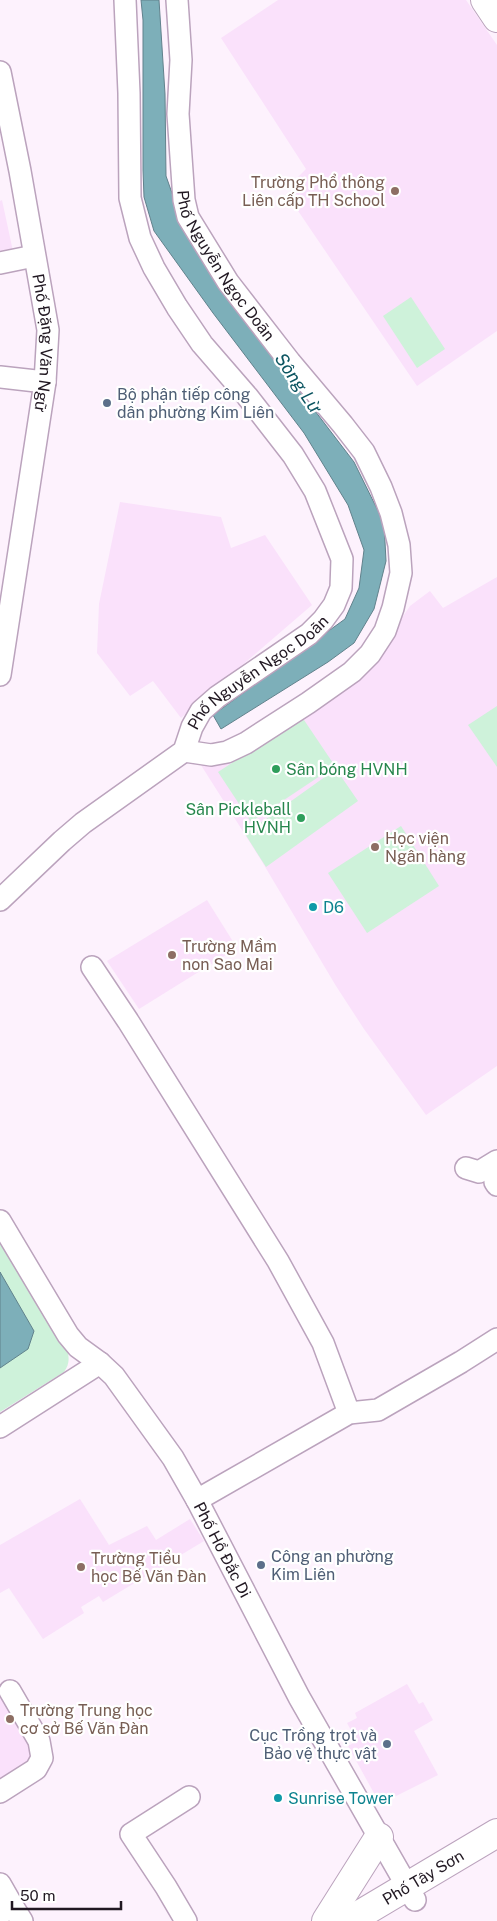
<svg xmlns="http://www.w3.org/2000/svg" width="497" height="1921" font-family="'Public Sans',sans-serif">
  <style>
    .built { fill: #fae1fb }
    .green { fill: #cef2da }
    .water { fill: #7dafb9; stroke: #61828c }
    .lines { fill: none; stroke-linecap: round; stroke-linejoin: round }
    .minor-casing { stroke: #bba3bd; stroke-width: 24 }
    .major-casing { stroke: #bba3bd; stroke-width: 30 }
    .minor { stroke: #fff; stroke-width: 21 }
    .major { stroke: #fff; stroke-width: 28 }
    .education-dot { fill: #8d6e63; stroke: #fff; stroke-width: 2 }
    .service-dot { fill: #5c6f8a; stroke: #fff; stroke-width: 2 }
    .leisure-dot { fill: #2e9e5b; stroke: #fff; stroke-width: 2 }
    .culture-dot { fill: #0f9aa8; stroke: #fff; stroke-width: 2 }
    .labels { text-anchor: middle; stroke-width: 4.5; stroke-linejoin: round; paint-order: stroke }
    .education-label { font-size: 16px; fill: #785e54; stroke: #fff; text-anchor: start }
    .street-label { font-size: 16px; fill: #211822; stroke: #fff }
    .service-label { font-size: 16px; fill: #4e5e75; stroke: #fff; text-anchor: start }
    .leisure-label { font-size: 16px; fill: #27864d; stroke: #fff; text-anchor: start }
    .culture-label { font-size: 16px; fill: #0d838f; stroke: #fff; text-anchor: start }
    .water-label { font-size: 18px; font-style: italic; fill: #0c5561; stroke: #fff }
  </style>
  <rect width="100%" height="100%" fill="#fdf2fd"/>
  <g class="built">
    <path d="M278,0H466L497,45V331L417,386L292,202L295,180L306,169L221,38Z"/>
    <path d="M2,200L14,256L0,258V201Z"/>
    <path d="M120,502L221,517L231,548L265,535L312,605L181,718L153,681L130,696L97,653L99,604Z"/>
    <path d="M497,577V1066L426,1115L364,1029L336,986L261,860L199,762L229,760L397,625L410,606L430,591L443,608Z"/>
    <path d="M207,900L237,948L139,1009L107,961Z"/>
    <path d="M80,1499L109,1545L147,1526L156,1540L190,1519L204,1541L103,1602L99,1596L81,1607L84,1613L43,1639L9,1588L0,1593V1545Z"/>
    <path d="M407,1684L419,1704L423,1702L433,1720L414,1731L438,1775L380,1804L348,1746L357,1741L347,1723L357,1718L355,1713Z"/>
    <path d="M0,1685L39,1753L26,1767L0,1782Z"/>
  </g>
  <g class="green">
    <path d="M411,297L445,349L417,368L383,316Z"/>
    <path d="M497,706V767L468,725Z"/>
    <path d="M302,717L335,766L251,822L218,772Z"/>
    <path d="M336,769L358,801L266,867L245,834Z"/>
    <path d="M401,826L439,886L367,933L328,873Z"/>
    <path d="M0,1234L65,1344C69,1355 71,1362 64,1372L0,1412Z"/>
  </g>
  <g class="water">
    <path d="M141,0H159L165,94L166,176L185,230L228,297L354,462L384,523L386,561L374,609L354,643L328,662L221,729L213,715L345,619L359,588L364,550L348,505L304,433L213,313L154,231L144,197L143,170V20Z"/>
    <path d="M0,1272L34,1331L28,1349L0,1368Z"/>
  </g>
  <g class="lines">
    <defs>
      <g id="minor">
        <path id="s1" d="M177,0L181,60L178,114L184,200L188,217L228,282L290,362L343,425L364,452L381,487L391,513L399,545L401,573L393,608L385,631L370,654L352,672L308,703L246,743L227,752L211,755L184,751"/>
        <path id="s2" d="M0,72L20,171L48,330L45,382L0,675"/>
        <path d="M0,263L34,256"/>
        <path d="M0,377L45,382"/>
        <path id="s3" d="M0,900L62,841L83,823L184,751L192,727L201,711L217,697L309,634L323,620L334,605L341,588L342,559L315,491L293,455L247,396L202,344L177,307L154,268L140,238L130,198L129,93L125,0"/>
        <path d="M92,967L128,1021L278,1261L323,1343L349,1413"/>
        <path d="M466,1168L479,1172L497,1161"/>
        <path d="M495,1182L497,1185"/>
        <path id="s4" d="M0,1221L68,1335L78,1347L100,1363L114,1376L173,1458L197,1500L299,1697L415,1900"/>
        <path d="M0,1427L100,1363"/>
        <path d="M197,1500L349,1413L378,1410L461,1362L497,1339"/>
        <path d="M0,1792L36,1769L42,1758L39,1741L10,1691"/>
        <path d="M0,1884L12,1905L0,1914"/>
        <path d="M12,1905L22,1921"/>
        <path d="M186,1921L166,1887L131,1834L189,1797"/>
      </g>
      <g id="major">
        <path d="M485,0L497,18"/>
        <path d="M326,1921L379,1837"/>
        <path id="s5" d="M349,1921L497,1833"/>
      </g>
    </defs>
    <use href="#minor" class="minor-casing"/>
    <use href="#major" class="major-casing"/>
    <use href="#minor" class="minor"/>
    <use href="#major" class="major"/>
  </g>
  <g class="education-dot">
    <circle cx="395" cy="191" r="5"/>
    <circle cx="375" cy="847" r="5"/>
    <circle cx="172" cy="955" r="5"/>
    <circle cx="81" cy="1567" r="5"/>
    <circle cx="10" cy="1719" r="5"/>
  </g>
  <g class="service-dot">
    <circle cx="107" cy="403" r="5"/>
    <circle cx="261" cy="1565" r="5"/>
    <circle cx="387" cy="1744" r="5"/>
  </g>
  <g class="leisure-dot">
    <circle cx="276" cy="769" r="5"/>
    <circle cx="301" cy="818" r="5"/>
  </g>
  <g class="culture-dot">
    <circle cx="313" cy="907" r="5"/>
    <circle cx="278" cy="1798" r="5"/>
  </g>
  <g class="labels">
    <g class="education-label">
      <text x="385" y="188" text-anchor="end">Trường Phổ thông<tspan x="385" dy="18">Liên cấp TH School</tspan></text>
      <text x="385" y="844">Học viện<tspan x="385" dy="18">Ngân hàng</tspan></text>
      <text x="182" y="952">Trường Mầm<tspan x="182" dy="18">non Sao Mai</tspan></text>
      <text x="91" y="1564">Trường Tiểu<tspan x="91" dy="18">học Bế Văn Đàn</tspan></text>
      <text x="20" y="1716">Trường Trung học<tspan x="20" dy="18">cơ sở Bế Văn Đàn</tspan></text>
    </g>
    <g class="street-label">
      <text dy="6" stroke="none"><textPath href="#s1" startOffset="278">Phố Nguyễn Ngọc Doãn</textPath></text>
      <text dy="6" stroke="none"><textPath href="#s2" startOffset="275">Phố Đặng Văn Ngữ</textPath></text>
      <text dy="6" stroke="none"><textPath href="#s3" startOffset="349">Phố Nguyễn Ngọc Doãn</textPath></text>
      <text dy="6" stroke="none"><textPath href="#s4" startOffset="400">Phố Hồ Đắc Di</textPath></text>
      <text dy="6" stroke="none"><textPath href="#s5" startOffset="86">Phố Tây Sơn</textPath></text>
    </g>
    <g class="service-label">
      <text x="117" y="400">Bộ phận tiếp công<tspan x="117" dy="18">dân phường Kim Liên</tspan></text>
      <text x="271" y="1562">Công an phường<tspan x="271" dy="18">Kim Liên</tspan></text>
      <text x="377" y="1741" text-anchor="end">Cục Trồng trọt và<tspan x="377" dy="18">Bảo vệ thực vật</tspan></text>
    </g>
    <g class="leisure-label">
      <text x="286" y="775">Sân bóng HVNH</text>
      <text x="291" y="815" text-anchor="end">Sân Pickleball<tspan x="291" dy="18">HVNH</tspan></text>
    </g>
    <g class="culture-label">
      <text x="323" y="913">D6</text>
      <text x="288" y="1804">Sunrise Tower</text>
    </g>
    <g class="water-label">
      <text transform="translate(298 383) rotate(56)" y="6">Sông Lừ</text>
    </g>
  </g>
  <path d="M12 1901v8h109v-8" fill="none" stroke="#211822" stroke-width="2.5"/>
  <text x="20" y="1901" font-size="15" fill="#211822" stroke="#ffffff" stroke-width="4" paint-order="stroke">50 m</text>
</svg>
